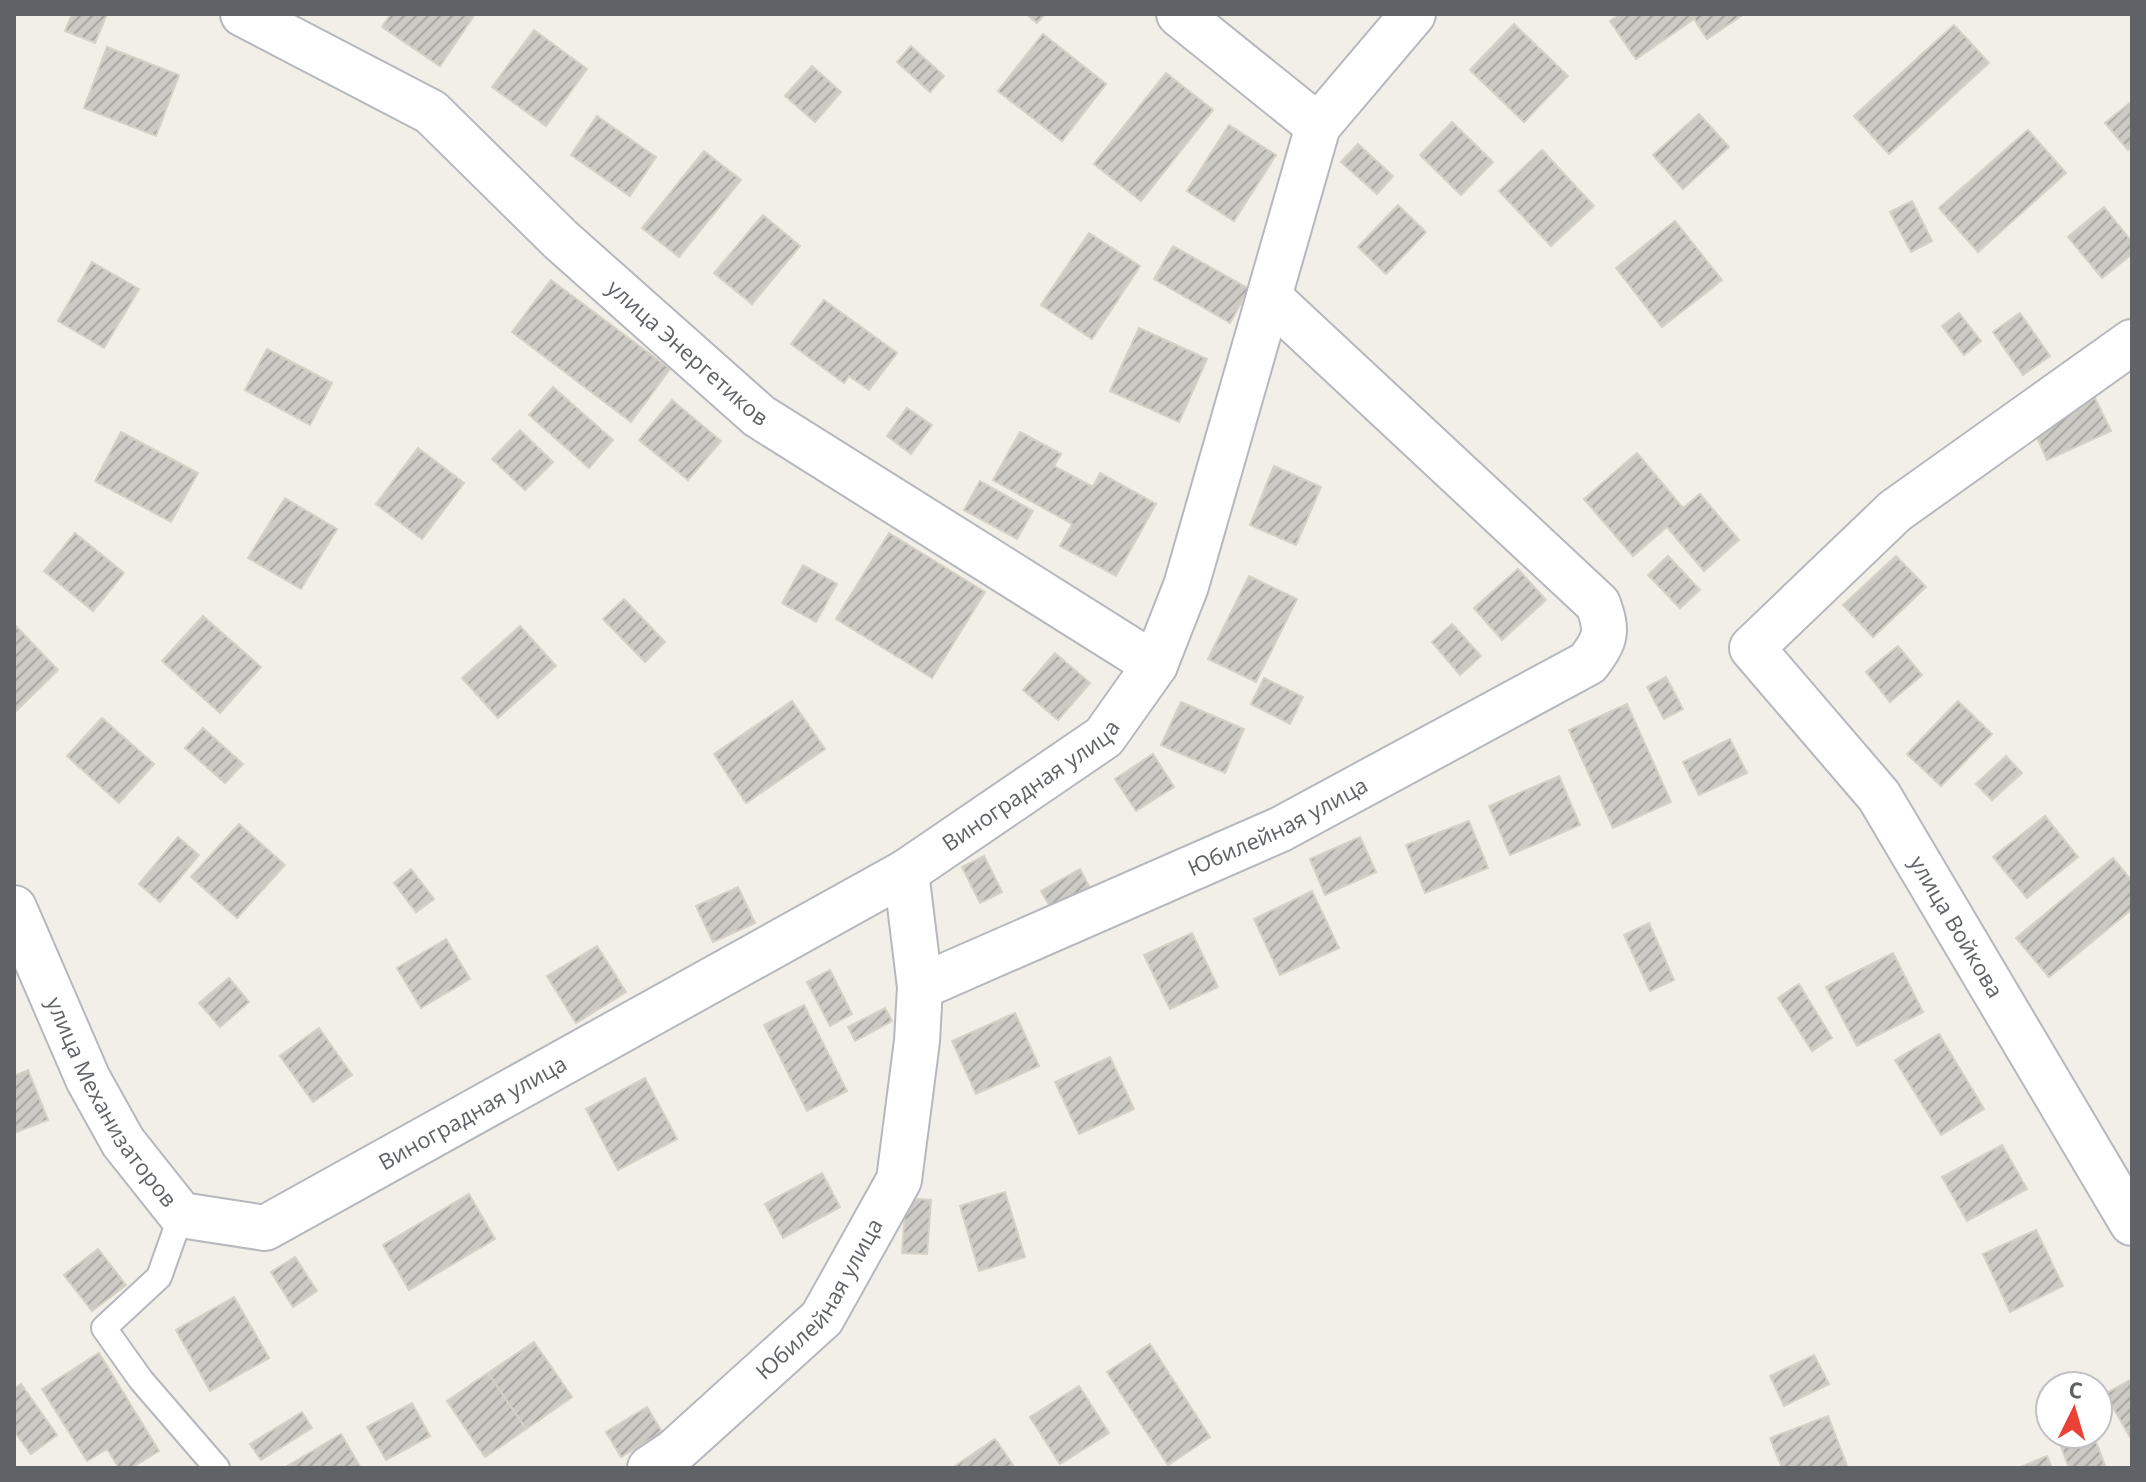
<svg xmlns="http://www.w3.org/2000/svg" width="2146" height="1482" font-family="'Open Sans',sans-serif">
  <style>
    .building { fill: url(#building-hatch); stroke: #d6d1c6; stroke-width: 2 }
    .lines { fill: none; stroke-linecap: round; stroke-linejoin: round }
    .service-casing { stroke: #b5b8bc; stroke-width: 28 }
    .minor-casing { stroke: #b5b8bc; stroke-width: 48 }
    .service { stroke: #fff; stroke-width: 24 }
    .minor { stroke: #fff; stroke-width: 44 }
    .labels { text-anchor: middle; stroke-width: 7; stroke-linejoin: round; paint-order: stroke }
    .street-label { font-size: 22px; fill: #5f6368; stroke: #fff }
  </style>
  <defs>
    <pattern id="building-hatch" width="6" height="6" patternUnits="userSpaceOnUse" patternTransform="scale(2)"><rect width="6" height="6" fill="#cccac5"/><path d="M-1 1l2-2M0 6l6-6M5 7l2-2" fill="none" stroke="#a9a8a4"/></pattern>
  </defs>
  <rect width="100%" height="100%" fill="#f1efe8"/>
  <g class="building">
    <path d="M72,14H107L95,43L65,31Z"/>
    <path d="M391,14H475L440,66L382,27Z"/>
    <path d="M1026,14H1045L1037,23Z"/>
    <path d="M1620,14H1744L1707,39L1694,19L1636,59L1610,21Z"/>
    <path d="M1514,24L1568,76L1524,122L1470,70Z"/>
    <path d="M1954,25L1989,63L1889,154L1854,116Z"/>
    <path d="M534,30L587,69L546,126L492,87Z"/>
    <path d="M1043,34L1106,84L1062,141L998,91Z"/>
    <path d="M911,46L944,76L930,92L897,62Z"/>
    <path d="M107,47L179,75L156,136L84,108Z"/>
    <path d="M812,66L841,92L815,122L785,96Z"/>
    <path d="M1166,73L1213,110L1141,201L1094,164Z"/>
    <path d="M2132,101V146L2128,150L2105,123Z"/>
    <path d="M1699,114L1729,147L1683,189L1653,155Z"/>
    <path d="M597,116L656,157L630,196L571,155Z"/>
    <path d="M1452,122L1493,162L1461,195L1420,155Z"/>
    <path d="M1229,125L1276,155L1234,221L1187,191Z"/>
    <path d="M2028,130L2066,173L1978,252L1939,208Z"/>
    <path d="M1358,144L1393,176L1377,194L1341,162Z"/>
    <path d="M1542,150L1594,206L1551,246L1499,191Z"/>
    <path d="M704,151L741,180L679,257L642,228Z"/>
    <path d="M1912,201L1932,241L1911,252L1890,212Z"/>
    <path d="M1398,205L1426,232L1386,274L1358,247Z"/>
    <path d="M2104,207L2132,242V254L2102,278L2068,237Z"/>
    <path d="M763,215L800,246L752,304L714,273Z"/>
    <path d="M1675,221L1722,280L1662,327L1616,268Z"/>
    <path d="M1089,233L1140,266L1092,339L1041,305Z"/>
    <path d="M1173,246L1249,289L1230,323L1154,279Z"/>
    <path d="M92,262L139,289L104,348L58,321Z"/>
    <path d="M551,280L670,369L631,422L512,332Z"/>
    <path d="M824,300L897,353L869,390L849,376L844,383L791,344Z"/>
    <path d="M1959,313L1981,341L1964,355L1942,326Z"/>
    <path d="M2020,313L2050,356L2023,375L1993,332Z"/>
    <path d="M1139,328L1207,359L1179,422L1110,391Z"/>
    <path d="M267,349L332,383L310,425L245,390Z"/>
    <path d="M553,387L613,440L589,468L529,415Z"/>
    <path d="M2095,398L2111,431L2047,460L2032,426Z"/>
    <path d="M672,400L721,441L688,480L639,440Z"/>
    <path d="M907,408L932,425L911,454L887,436Z"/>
    <path d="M520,430L553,462L525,490L492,459Z"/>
    <path d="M121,432L198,473L171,522L95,481Z"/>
    <path d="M1020,432L1061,454L1054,466L1093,487L1100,473L1156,504L1116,576L1060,546L1072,524L993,480Z"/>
    <path d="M418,448L464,483L422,539L376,504Z"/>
    <path d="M1637,453L1683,508L1700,494L1739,540L1704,571L1667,527L1633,556L1584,499Z"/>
    <path d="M1274,466L1321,487L1296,545L1250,525Z"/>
    <path d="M980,481L1033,511L1017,539L964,510Z"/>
    <path d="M285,498L337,529L301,589L248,558Z"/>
    <path d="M75,533L124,573L93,611L44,571Z"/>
    <path d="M889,533L985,592L932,678L836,619Z"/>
    <path d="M1668,556L1700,590L1680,608L1648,575Z"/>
    <path d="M1896,556L1926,587L1873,637L1843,605Z"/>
    <path d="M803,565L837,584L816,622L782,603Z"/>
    <path d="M1518,569L1546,600L1502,640L1474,608Z"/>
    <path d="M1249,576L1297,599L1256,682L1208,659Z"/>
    <path d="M624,599L665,642L645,662L603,619Z"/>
    <path d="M203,616L261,667L220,713L162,661Z"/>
    <path d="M14,624L58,670L14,713Z"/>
    <path d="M1452,624L1481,656L1460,675L1432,642Z"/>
    <path d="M520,626L556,666L498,718L462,678Z"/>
    <path d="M1898,646L1922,675L1890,702L1866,672Z"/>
    <path d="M1055,653L1090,683L1058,720L1023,690Z"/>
    <path d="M1666,677L1683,709L1664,719L1647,687Z"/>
    <path d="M1264,678L1303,697L1290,724L1251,704Z"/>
    <path d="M792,701L825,749L746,803L714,754Z"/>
    <path d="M1958,701L1992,734L1941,786L1907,754Z"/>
    <path d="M1181,702L1244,729L1225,773L1161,745Z"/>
    <path d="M1627,704L1671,802L1613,828L1569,730Z"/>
    <path d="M102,718L154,764L119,803L67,756Z"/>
    <path d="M203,728L243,764L225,783L185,748Z"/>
    <path d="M1730,739L1747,773L1699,795L1683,762Z"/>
    <path d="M1153,754L1174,787L1136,811L1115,779Z"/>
    <path d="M2006,756L2022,773L1992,800L1976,784Z"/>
    <path d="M1559,776L1580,825L1510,855L1489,806Z"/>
    <path d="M2045,816L2078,857L2027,898L1993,857Z"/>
    <path d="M1469,821L1488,868L1425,893L1406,845Z"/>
    <path d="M239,824L285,865L237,918L191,877Z"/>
    <path d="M178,837L199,855L160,902L139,884Z"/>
    <path d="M1360,837L1376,872L1325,895L1310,859Z"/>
    <path d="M984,856L1002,892L980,903L962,867Z"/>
    <path d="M2113,858L2132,881V909L2049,977L2016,938Z"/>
    <path d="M411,869L434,899L416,912L394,883Z"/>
    <path d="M1080,869L1090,888L1052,910L1041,891Z"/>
    <path d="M738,887L755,923L713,942L696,906Z"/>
    <path d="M1312,891L1339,948L1280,975L1254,919Z"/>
    <path d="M1649,923L1674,980L1650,991L1624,935Z"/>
    <path d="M1192,933L1218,987L1170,1009L1144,955Z"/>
    <path d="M446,939L470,979L421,1008L397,968Z"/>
    <path d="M597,946L626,992L576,1023L547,976Z"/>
    <path d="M1893,953L1923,1012L1857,1046L1826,987Z"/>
    <path d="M830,970L852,1014L830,1026L807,982Z"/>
    <path d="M229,978L249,1002L220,1027L199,1003Z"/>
    <path d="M1799,984L1832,1038L1812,1051L1778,998Z"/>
    <path d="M804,1005L847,1091L807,1111L764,1025Z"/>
    <path d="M885,1008L892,1021L855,1041L848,1027Z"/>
    <path d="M1015,1013L1039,1066L976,1094L952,1041Z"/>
    <path d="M319,1028L352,1075L313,1102L280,1056Z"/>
    <path d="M1939,1034L1984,1109L1941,1135L1895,1060Z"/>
    <path d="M1110,1057L1134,1109L1079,1134L1055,1082Z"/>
    <path d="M28,1070L48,1120L14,1133V1076Z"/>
    <path d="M645,1078L677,1139L618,1170L586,1109Z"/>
    <path d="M2002,1145L2027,1189L1967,1221L1942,1177Z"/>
    <path d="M822,1173L840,1207L783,1238L765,1204Z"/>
    <path d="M1005,1192L1025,1257L979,1271L960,1206Z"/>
    <path d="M469,1194L495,1239L409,1290L383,1245Z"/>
    <path d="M906,1198L931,1200L927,1254L902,1253Z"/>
    <path d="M2036,1230L2063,1286L2010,1312L1983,1254Z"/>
    <path d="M98,1249L126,1285L92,1311L64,1275Z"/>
    <path d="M295,1257L317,1291L293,1307L271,1272Z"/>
    <path d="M234,1297L269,1358L210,1391L176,1330Z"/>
    <path d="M534,1342L572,1397L526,1429L488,1373Z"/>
    <path d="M1150,1344L1210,1437L1168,1465L1107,1372Z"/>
    <path d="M99,1353L159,1451L131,1468H119L107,1449L87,1461L42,1389Z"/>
    <path d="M1814,1355L1829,1384L1784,1406L1770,1376Z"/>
    <path d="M488,1373L526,1429L485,1457L447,1401Z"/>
    <path d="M2132,1379V1436L2130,1437L2105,1394Z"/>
    <path d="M21,1384L57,1435L31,1454L14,1431V1389Z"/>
    <path d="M1079,1386L1109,1433L1060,1464L1030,1417Z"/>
    <path d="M412,1403L430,1436L386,1460L367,1427Z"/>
    <path d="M647,1407L662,1432L621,1457L606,1432Z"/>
    <path d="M302,1412L312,1428L261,1460L250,1444Z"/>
    <path d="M1828,1416L1848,1468H1782L1770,1438Z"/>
    <path d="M341,1434L361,1468H284Z"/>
    <path d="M2062,1434H2093L2106,1468H2069L2057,1436Z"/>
    <path d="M995,1439L1015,1468H952Z"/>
    <path d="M2047,1456L2052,1468H2018Z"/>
  </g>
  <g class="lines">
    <defs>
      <path id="service" d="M181,1215L159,1277L104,1328L141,1380L217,1468"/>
      <g id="minor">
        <path id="s1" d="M243,14L431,112L561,240L759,416L1155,665"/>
        <path d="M1179,14L1318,126"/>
        <path id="s2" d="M2132,342L1895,511L1752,648L1879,796L2132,1223"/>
        <path id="s3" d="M14,908L88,1079L123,1142L181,1215L265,1228L906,872L1104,737L1155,665L1186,586L1318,126L1413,14"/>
        <path id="s4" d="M920,987L1281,829L1588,663C1606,639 1608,632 1598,604L1269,297"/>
        <path id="s5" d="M650,1468L674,1452L822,1318L899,1180L917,1041L920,987L906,872"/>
      </g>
    </defs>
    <use href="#service" class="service-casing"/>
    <use href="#minor" class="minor-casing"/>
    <use href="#service" class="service"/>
    <use href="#minor" class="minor"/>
  </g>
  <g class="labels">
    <g class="street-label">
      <text dy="8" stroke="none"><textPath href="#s1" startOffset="564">улица Энергетиков</textPath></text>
      <text dy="8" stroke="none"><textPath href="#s3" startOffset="1322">Виноградная улица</textPath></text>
      <text dy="8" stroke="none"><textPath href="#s4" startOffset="392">Юбилейная улица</textPath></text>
      <text dy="8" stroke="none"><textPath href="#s2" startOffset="836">улица Войкова</textPath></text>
      <text dy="8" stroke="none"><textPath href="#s3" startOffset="218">улица Механизаторов</textPath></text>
      <text dy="8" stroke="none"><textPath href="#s3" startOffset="674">Виноградная улица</textPath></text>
      <text dy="8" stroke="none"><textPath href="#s5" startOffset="242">Юбилейная улица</textPath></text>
    </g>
  </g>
  <rect width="2146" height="1482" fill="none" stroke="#5f6368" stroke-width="32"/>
  <g transform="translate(2074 1410) rotate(5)"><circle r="38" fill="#ffffff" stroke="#bfc1c3" stroke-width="2"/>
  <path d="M0-6L14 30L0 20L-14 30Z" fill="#ea4335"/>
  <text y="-12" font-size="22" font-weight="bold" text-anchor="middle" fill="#5f6368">С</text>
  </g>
</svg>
